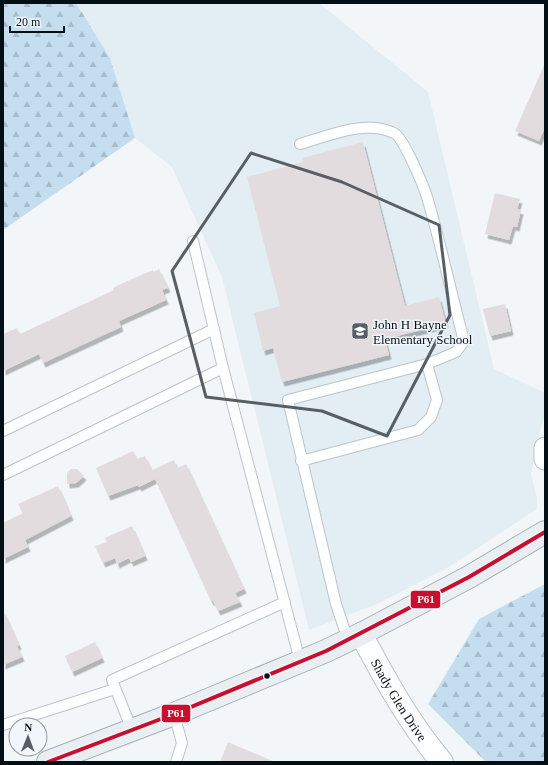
<svg xmlns="http://www.w3.org/2000/svg" width="548" height="765" font-family="Georgia,serif">
  <style>
    .built { fill: #e2edf4 }
    .forest { fill: url(#forest-firs) }
    .building { fill: #e3dcde; filter: url(#shadow) }
    .lines { fill: none; stroke-linecap: round; stroke-linejoin: round }
    .lane-casing { stroke: #bdc4c9; stroke-width: 12 }
    .street-casing { stroke: #bdc4c9; stroke-width: 23 }
    .secondary-casing { stroke: #bdc4c9; stroke-width: 24 }
    .primary-casing { stroke: #a5b0b7; stroke-width: 24 }
    .lane { stroke: #fdfefe; stroke-width: 10 }
    .street { stroke: #fdfefe; stroke-width: 21 }
    .secondary { stroke: #fdfefe; stroke-width: 22 }
    .primary { stroke: #e8eef1; stroke-width: 22 }
    .bus-1-casing { stroke: #f0f6fb; stroke-width: 7 }
    .bus-1 { stroke: #c8102e; stroke-width: 4 }
    .marked { fill: none; stroke: #585f64; stroke-width: 3; stroke-linejoin: round }
    .bus-dot { fill: #040e15; stroke: #f0f6fb; stroke-width: 1.5 }
    .labels { text-anchor: middle; stroke-width: 3; stroke-linejoin: round; paint-order: stroke }
    .poi-label { font-size: 13px; fill: #040e15; stroke: #f0f6fb; text-anchor: start }
    .street-label { font-size: 13px; fill: #040e15; stroke: #f0f6fb }
    .line-badge { stroke: #f0f6fb; stroke-width: 1.5 }
    .badge-label { font-size: 11px; text-anchor: middle; font-weight: bold; fill: #fff }
  </style>
  <defs>
    <pattern id="forest-firs" width="22" height="20" patternUnits="userSpaceOnUse"><rect width="22" height="20" fill="#c4deef"/><path d="M5 1l3.5 6h-7zM16 11l3.5 6h-7z" fill="#a7bdcc"/></pattern>
    <filter id="shadow"><feDropShadow dx="2.5" dy="4.5" stdDeviation="0" flood-color="#0004"/></filter>
  </defs>
  <rect width="100%" height="100%" fill="#f3f6f8"/>
  <path class="built" d="M76,3H319L428,92L494,369L545,393V413L538,438L531,474L537,498V509L447,568L377,604L309,630L222,277L172,167L135,138L110,58Z"/>
  <g class="forest">
    <path d="M3,3H76L110,58L135,138L3,230Z"/>
    <path d="M545,584V762H486L428,704L479,619Z"/>
  </g>
  <g class="building">
    <path d="M545,63V127L539,141L515,131Z"/>
    <path d="M363,142L405,306L439,297L446,324L385,339L389,355L282,382L273,348L263,351L254,313L280,306L247,177L303,162L302,158Z"/>
    <path d="M495,193L520,199L517,209L521,210L517,227L513,226L509,240L485,234Z"/>
    <path d="M159,269L168,288L162,290L166,300L119,321L121,327L43,363L39,354L3,371V334L17,328L20,334L114,290L113,288L123,283L153,270V272Z"/>
    <path d="M505,304L511,331L490,336L483,309Z"/>
    <path d="M133,451L137,459L145,456L152,470L174,460L177,468L186,464L244,589L235,593L240,602L218,611L213,601H211L155,479L139,487L138,485L108,496L96,468Z"/>
    <path d="M71,469H77L84,476L76,483L67,484V473Z"/>
    <path d="M58,486L71,516L25,540L28,547L3,559V523L23,513L18,504Z"/>
    <path d="M132,526L145,556L131,562L129,558L117,564L115,558L103,563L95,546L107,542L105,538Z"/>
    <path d="M3,610L19,645L17,646L22,657L3,665Z"/>
    <path d="M95,642L102,658L72,672L65,656Z"/>
    <path d="M228,742L275,762H220Z"/>
  </g>
  <g class="lines">
    <defs>
      <g id="lane">
        <path d="M300,144C328,136 366,119 394,133C404,138 423,185 427,197C441,244 451,293 464,341L456,352L427,364"/>
        <path d="M193,241L223,368L300,661"/>
        <path d="M3,431L214,329"/>
        <path d="M301,461L418,430L431,417L437,400L427,364L288,400L336,604L348,640"/>
        <path d="M3,475L223,368"/>
        <path d="M174,714L182,743L176,762"/>
        <path d="M3,725L115,689"/>
        <path d="M132,730L112,680L285,602"/>
      </g>
      <path id="street" d="M545,448V459"/>
      <g id="secondary">
        <path id="s1" d="M361,634C385,679 409,723 442,762"/>
      </g>
      <path id="primary" d="M48,762L174,714L326,651L361,634L469,577L545,532"/>
    </defs>
    <use href="#lane" class="lane-casing"/>
    <use href="#street" class="street-casing"/>
    <use href="#secondary" class="secondary-casing"/>
    <use href="#primary" class="primary-casing"/>
    <use href="#lane" class="lane"/>
    <use href="#street" class="street"/>
    <use href="#secondary" class="secondary"/>
    <use href="#primary" class="primary"/>
    <defs>
      <path id="bus-1" d="M48,762L174,714L326,651L469,577L545,532"/>
    </defs>
    <use href="#bus-1" class="bus-1-casing"/>
    <use href="#bus-1" class="bus-1"/>
  </g>
  <path class="marked" d="M251,153L342,182L439,225L450,315L387,436L322,411L206,397L172,271Z"/>
  <defs>
    <symbol id="school-square" viewBox="-11 -11 22 22"><rect x="-9" y="-9" width="18" height="18" rx="4" fill="#585f64" stroke="#f0f6fb"/><path d="M0-5L7-2L0 1L-7-2ZM-4 1L0 2.5L4 1V4Q0 6-4 4Z" fill="#fff"/></symbol>
  </defs>
  <g fill-rule="evenodd">
    <use href="#school-square" x="350" y="321" width="20" height="20"/>
  </g>
  <circle class="bus-dot" cx="267" cy="676" r="3.5"/>
  <g class="labels">
    <g class="poi-label">
      <text x="373" y="329">John H Bayne<tspan x="373" dy="15">Elementary School</tspan></text>
    </g>
    <g class="street-label">
      <text dy="5" stroke="none"><textPath href="#s1" startOffset="76">Shady Glen Drive</textPath></text>
    </g>
  </g>
  <g class="line-badge">
    <rect x="410" y="590" width="31" height="19" rx="4" fill="#c8102e"/>
    <rect x="161" y="704" width="30" height="19" rx="4" fill="#c8102e"/>
  </g>
  <g class="badge-label">
    <text x="426" y="603">P61</text>
    <text x="176" y="717">P61</text>
  </g>
  <rect width="548" height="765" fill="none" stroke="#040e15" stroke-width="8"/>
  <g transform="translate(28 737) rotate(1)"><circle r="19" fill="#f0f6fb" stroke="#92999f"/>
  <path d="M0-3L7 15L0 10L-7 15Z" fill="#585f64"/>
  <text y="-6" font-size="11" font-weight="bold" text-anchor="middle" fill="#040e15">N</text>
  </g>
  <path d="M10 26v6h54v-6" fill="none" stroke="#040e15" stroke-width="2"/>
  <text x="16" y="26" font-size="12" fill="#040e15" stroke="#f0f6fb" stroke-width="3" paint-order="stroke">20 m</text>
</svg>
